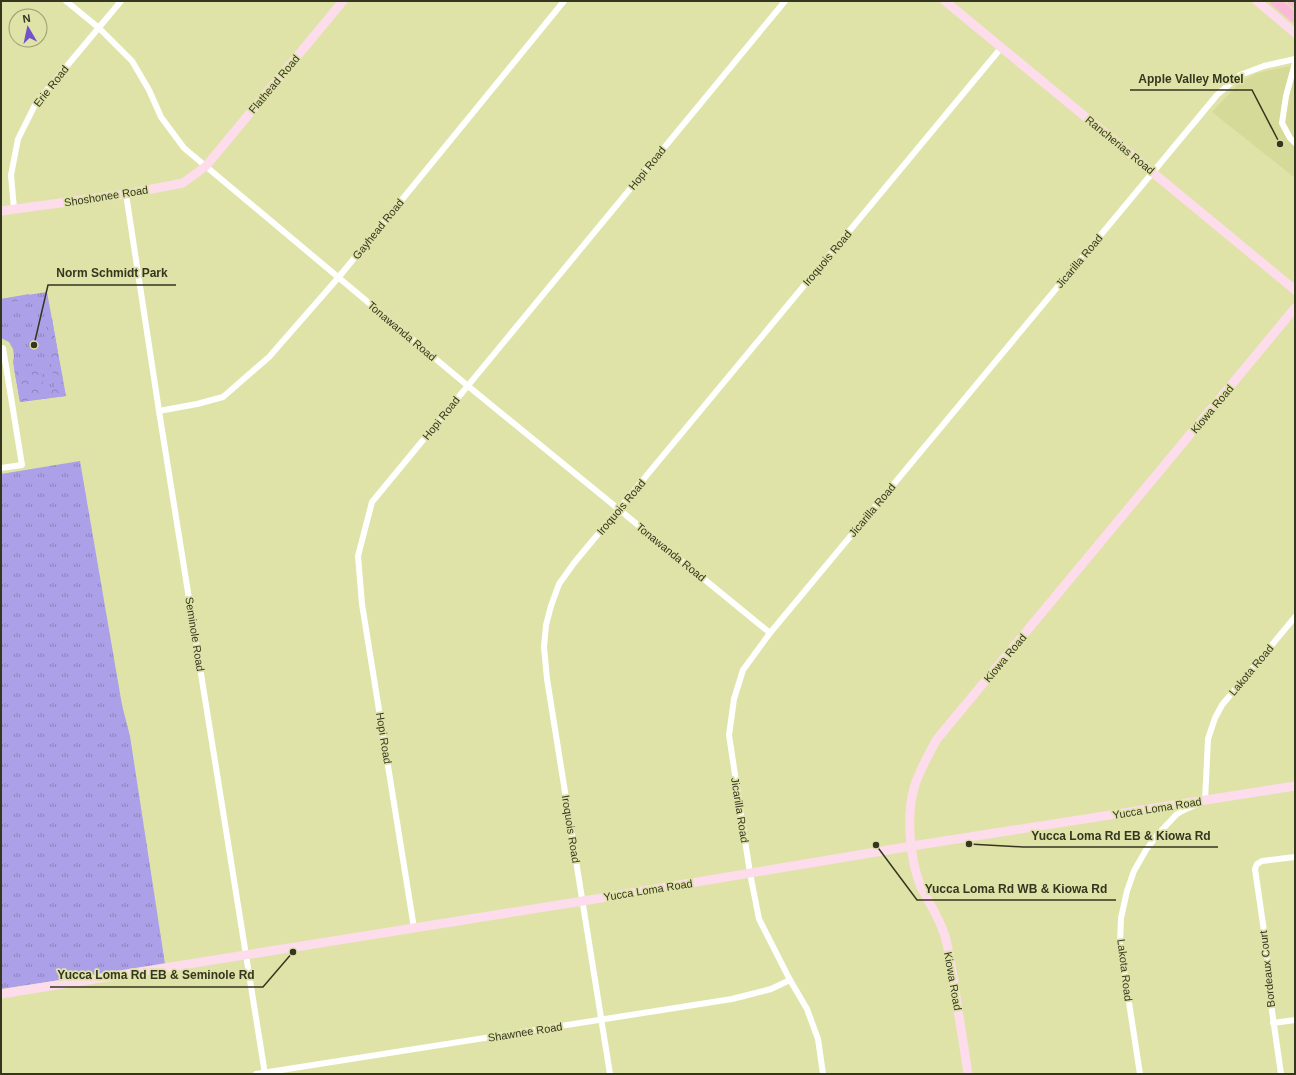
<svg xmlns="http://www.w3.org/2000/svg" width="1296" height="1075" font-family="Helvetica,sans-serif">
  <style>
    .built { fill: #d6da98 }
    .grass { fill: url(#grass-tufts) }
    .forest { fill: url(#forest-crowns) }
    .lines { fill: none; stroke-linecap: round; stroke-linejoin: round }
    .street { stroke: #fff; stroke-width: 6 }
    .secondary { stroke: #fddcec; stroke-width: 9 }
    .primary { stroke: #fab9d8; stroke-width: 10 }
    .labels { text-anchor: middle; stroke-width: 3.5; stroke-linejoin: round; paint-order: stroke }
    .street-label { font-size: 11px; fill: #35361f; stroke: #dfe3a8 }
    .leader { fill: none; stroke: #35361f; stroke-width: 1.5 }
    .callout-dot { fill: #35361f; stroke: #dfe3a8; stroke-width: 1.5 }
    .callout-label { font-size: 12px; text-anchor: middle; font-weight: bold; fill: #35361f; stroke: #dfe3a8; stroke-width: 3.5; stroke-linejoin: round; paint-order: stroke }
  </style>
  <defs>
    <pattern id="grass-tufts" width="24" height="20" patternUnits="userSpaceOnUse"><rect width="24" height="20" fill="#aca0e9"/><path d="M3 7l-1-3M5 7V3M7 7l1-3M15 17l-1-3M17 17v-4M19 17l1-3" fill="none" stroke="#8d83bc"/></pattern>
    <pattern id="forest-crowns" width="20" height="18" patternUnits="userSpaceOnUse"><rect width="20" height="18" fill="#aca0e9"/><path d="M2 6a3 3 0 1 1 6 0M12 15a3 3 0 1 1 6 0" fill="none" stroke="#8d83bc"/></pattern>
  </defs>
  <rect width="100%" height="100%" fill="#dfe3a8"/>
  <path class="built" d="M1295,65V178L1212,112L1240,82L1257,73Z"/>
  <g class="grass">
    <path d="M47,292L66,396L20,402L13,362L14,356L13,349L9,342L1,338V299Z"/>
    <path d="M80,461L122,705L130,736L165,964L1,989V474Z"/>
  </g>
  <g class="forest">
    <path d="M29,294L30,299L11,302V306L1,308V299Z"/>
    <path d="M52,318L65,396L20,402L14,368L40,365L44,391L55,389L45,319Z"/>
  </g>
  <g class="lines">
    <g class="street">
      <path d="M66,1L99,28L132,61L149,90L161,117L184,148L468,386L770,633"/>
      <path d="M1295,63L1286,96L1282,123L1290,138L1295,143"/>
      <path d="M126,194L159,411L265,1074"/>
      <path d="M14,209L11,175L18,139L36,103L121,1"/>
      <path d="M1,348H3L22,465L1,468"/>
      <path d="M159,411L197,404L223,397L269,357L338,278L564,1"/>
      <path d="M414,928L362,604L358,556L372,502L785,1"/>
      <path d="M1273,1023L1295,1020"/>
      <path d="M256,1074L732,999L771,989L790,980"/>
      <path d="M610,1074L547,679L544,647L546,625L551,606L559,584L574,563L1001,48"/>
      <path d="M823,1074L818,1039L807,1009L790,980L759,919L750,873L729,735L734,699L743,670L770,633L1217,95L1240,75L1264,66L1295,59"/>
      <path d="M1140,1074L1120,944L1121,918L1127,891L1134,871L1146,850L1158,834L1177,814L1186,809L1205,801L1208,739L1215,718L1222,705L1295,617"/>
      <path d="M1281,1074L1269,990L1266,945L1255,869L1257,864L1262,861L1295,857"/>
    </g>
    <g class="secondary">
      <path d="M945,1L1295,290"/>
      <path d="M1257,1L1295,33"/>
      <path d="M1,211L126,194L183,183L206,166L343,1"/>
      <path d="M1,994L583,901L912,846L1295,786"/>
      <path d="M968,1074C964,1046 959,1018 955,990C952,972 950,954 945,936C940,919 929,903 921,887C910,861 906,816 914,788C919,771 928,755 937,739L1295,308"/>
    </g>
    <g class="primary">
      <path d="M1275,1L1295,18"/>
      <path d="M1292,1L1295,3"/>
    </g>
  </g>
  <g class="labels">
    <g class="street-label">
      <text transform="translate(274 84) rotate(-50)" y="4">Flathead Road</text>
      <text transform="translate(51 86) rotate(-52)" y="4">Erie Road</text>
      <text transform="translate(1120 145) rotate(39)" y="4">Rancherias Road</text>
      <text transform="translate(647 168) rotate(-51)" y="4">Hopi Road</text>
      <text transform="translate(106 196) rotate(-9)" y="4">Shoshonee Road</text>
      <text transform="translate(378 229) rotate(-51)" y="4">Gayhead Road</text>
      <text transform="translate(827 258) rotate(-50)" y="4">Iroquois Road</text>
      <text transform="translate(1079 261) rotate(-50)" y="4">Jicarilla Road</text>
      <text transform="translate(402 331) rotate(40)" y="4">Tonawanda Road</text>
      <text transform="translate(1212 409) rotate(-50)" y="4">Kiowa Road</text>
      <text transform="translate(441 418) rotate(-51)" y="4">Hopi Road</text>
      <text transform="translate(621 507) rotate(-50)" y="4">Iroquois Road</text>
      <text transform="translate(872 510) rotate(-50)" y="4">Jicarilla Road</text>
      <text transform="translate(671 552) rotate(39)" y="4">Tonawanda Road</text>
      <text transform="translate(195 634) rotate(81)" y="4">Seminole Road</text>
      <text transform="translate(1005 658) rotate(-50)" y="4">Kiowa Road</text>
      <text transform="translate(1251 670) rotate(-50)" y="4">Lakota Road</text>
      <text transform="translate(384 738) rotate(81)" y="4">Hopi Road</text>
      <text transform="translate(1157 808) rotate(-9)" y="4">Yucca Loma Road</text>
      <text transform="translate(740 810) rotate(81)" y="4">Jicarilla Road</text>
      <text transform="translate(571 829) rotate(81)" y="4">Iroquois Road</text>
      <text transform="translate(648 890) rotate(-9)" y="4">Yucca Loma Road</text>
      <text transform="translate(1267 969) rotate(-96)" y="4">Bordeaux Court</text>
      <text transform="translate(1125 970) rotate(83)" y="4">Lakota Road</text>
      <text transform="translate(953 981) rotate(80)" y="4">Kiowa Road</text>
      <text transform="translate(525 1032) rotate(-9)" y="4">Shawnee Road</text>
    </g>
  </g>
  <path class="leader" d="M1280 144L1252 90H1130M34 345L48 285H176M969 844L1023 847H1218M876 845L917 900H1116M293 952L263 987H50"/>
  <g class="callout-dot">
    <circle cx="1280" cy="144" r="4"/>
    <circle cx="34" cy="345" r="4"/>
    <circle cx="969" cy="844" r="4"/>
    <circle cx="876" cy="845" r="4"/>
    <circle cx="293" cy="952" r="4"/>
  </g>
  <g class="callout-label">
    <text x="1191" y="83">Apple Valley Motel</text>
    <text x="112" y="277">Norm Schmidt Park</text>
    <text x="1121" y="840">Yucca Loma Rd EB &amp; Kiowa Rd</text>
    <text x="1016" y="893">Yucca Loma Rd WB &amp; Kiowa Rd</text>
    <text x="156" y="979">Yucca Loma Rd EB &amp; Seminole Rd</text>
  </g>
  <rect width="1296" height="1075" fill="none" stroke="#35361f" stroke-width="4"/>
  <g transform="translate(28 28) rotate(351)"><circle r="19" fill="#dfe3a8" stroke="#9b9e71"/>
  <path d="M0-3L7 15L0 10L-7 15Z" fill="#7251cb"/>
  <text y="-6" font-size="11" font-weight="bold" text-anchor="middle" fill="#35361f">N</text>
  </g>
</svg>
